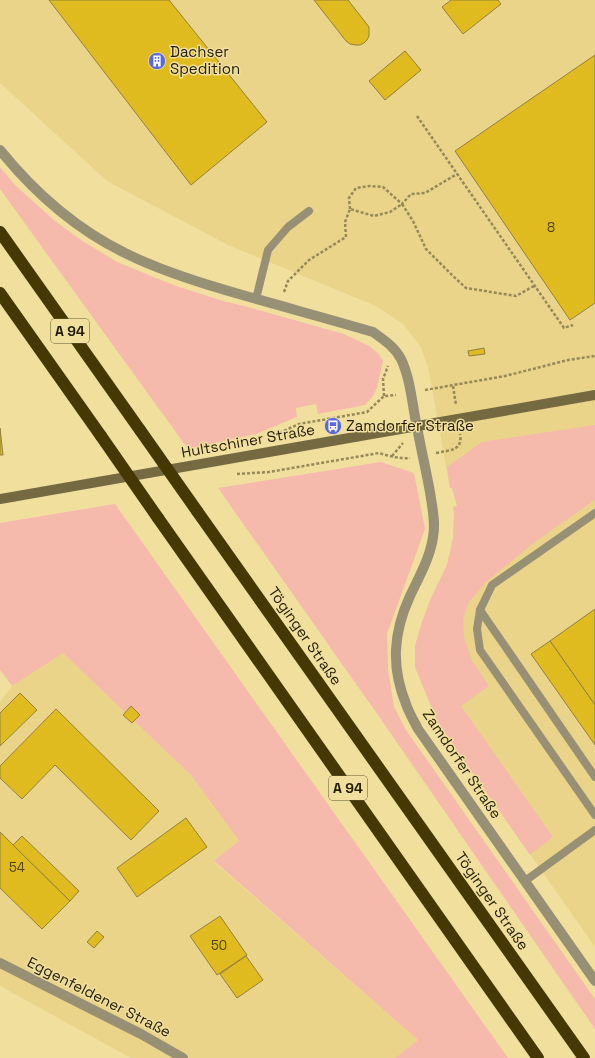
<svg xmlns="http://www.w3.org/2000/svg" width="595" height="1058" font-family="'Space Grotesk',sans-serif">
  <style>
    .built { fill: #e9d489 }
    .green { fill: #f5baab }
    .building { fill: #dfbb1f; stroke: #928040 }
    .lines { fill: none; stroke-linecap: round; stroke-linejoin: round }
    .path { stroke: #968958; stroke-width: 2.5; stroke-dasharray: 3 2; stroke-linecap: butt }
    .service { stroke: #979075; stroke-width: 8 }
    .tertiary { stroke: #979075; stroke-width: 10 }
    .secondary { stroke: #756941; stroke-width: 10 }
    .motorway { stroke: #453802; stroke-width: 12 }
    .motorway-bridge { stroke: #453802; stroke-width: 12 }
    .labels { text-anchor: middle; stroke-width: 3; stroke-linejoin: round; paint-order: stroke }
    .number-label { font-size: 13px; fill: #514308 }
    .shield { fill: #f1df9d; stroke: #605630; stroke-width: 1 }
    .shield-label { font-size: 14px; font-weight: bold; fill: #221b01 }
    .poi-label { font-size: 15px; fill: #221b01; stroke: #f1df9d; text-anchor: start }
    .street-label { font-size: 15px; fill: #221b01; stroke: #f1df9d }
  </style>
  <rect width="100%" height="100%" fill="#f1df9d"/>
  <g class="built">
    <path d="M0,0H595V947L438,723L415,667V646L422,622L431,598L447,565L453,539L454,514L453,507L457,506L452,488H450L429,372L421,347L403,324L376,306L228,245L107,181L0,83Z"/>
    <path d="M63,652L192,776L239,841L214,862L418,1040L395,1058H131L0,986V702L12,686Z"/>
  </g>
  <g class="green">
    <path d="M0,167L15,185L55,221L81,240L117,262L176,286L220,300L255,309L344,334L369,346L378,353L383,361L377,388L373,396L365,405L318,414L316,404L296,408L297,417L256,434L188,449L0,189Z"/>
    <path d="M595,425V500L536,541L485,583L469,602L463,619L464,637L471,659L489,686L461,706L553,837L530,855L438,723L415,667V646L422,622L431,598L447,565L453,539L454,514L453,507L457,506L452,488H450L447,467L482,442Z"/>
    <path d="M381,462L414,473L425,529L387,634L388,669L394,707L406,730L595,999V1029L380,718L218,488Z"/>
    <path d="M115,504L508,1058H395L418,1040L214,861L239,841L192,776L63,653L12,686L0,670V523Z"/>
  </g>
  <g class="building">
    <path d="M49,0H169L267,122L191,185Z"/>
    <path d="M314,0H348L369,27V36L367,40L364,43L360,45H355L350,44L346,41Z"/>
    <path d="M451,0H498L501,4L463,34L442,7Z"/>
    <path d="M405,51L421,70L385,100L369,81Z"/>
    <path d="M595,55V303L570,320L455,151Z"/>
    <path d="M484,348L485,354L469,356L468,351Z"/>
    <path d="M0,428L3,455H0Z"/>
    <path d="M595,609V705L550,641Z"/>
    <path d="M550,641L595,705V745L531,654Z"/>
    <path d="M20,693L37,710L0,746V713Z"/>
    <path d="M131,706L140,715L132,723L123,715Z"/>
    <path d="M56,709L159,811L131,840L55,765L22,799L0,778V766Z"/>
    <path d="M186,818L207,847L137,897L117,868Z"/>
    <path d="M0,832L70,901L42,929L0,888Z"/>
    <path d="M22,836L79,891L70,901L13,845Z"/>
    <path d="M220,916L247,955L217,975L190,936Z"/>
    <path d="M97,931L104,937L94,948L87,942Z"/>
    <path d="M246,956L263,980L237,998L220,974Z"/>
  </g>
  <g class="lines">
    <g class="path">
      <path d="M417,116L564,328L573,325"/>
      <path d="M350,209L349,198L356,188L370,186L383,187L402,204L411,194L425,193L457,174"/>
      <path d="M284,292L288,281L309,260L346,237L345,222L350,209L374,216L390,212L402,204L413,221L426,249L453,276L466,288L516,296L534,286"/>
      <path d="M453,386L456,405"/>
      <path d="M425,390L505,376L568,360L595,356"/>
      <path d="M384,396L383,379L388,366"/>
      <path d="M275,435L299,424L367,412L384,396L396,395"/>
      <path d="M436,453C450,450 463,451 460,434"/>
      <path d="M392,456L403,443"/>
      <path d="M237,474L269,472L379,453C389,456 399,459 410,458"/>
    </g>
    <g class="service">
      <path d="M256,299L268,250L288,227L309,211"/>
      <path d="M595,513L492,585L480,610L477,629L480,650L595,815"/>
      <path d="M480,610L595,777"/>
      <path d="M525,881L595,830"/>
    </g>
    <g class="tertiary">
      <path d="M0,150C34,192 76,229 125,253C161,271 200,283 239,294C284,307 329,319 373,332C384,340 395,347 401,359C411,380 412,405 417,427C421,449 426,470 430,492C432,507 436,522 433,537C430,558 419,577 410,596C393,633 391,667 406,704C409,713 414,721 418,729L595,981"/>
      <path d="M0,963L141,1034L183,1058"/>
    </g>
    <path class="secondary" d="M0,499L595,395"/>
    <g class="motorway">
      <path d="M0,232L140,430"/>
      <path d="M0,293L101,436"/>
      <path d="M197,511L584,1058"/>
      <path d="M158,518L538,1058"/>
    </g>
    <g class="motorway-bridge">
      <path d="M140,430L197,511"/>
      <path d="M101,436L158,518"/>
    </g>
  </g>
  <defs>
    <symbol id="building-disc" viewBox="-11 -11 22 22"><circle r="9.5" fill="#5b69e0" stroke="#f1df9d"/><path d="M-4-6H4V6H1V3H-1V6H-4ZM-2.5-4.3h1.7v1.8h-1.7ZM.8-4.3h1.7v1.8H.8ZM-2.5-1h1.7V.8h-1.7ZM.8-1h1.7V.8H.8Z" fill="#fff"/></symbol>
    <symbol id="bus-disc" viewBox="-11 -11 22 22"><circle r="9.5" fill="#5b69e0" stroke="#f1df9d"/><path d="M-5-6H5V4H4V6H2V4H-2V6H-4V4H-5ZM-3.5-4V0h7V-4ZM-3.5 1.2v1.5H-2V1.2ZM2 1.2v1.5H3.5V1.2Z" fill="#fff"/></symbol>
  </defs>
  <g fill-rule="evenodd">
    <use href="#building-disc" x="147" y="51" width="20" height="20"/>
    <use href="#bus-disc" x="323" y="416" width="20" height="20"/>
  </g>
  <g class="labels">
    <g class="number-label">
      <text x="551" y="232">8</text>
      <text x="17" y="872">54</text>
      <text x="219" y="950">50</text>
    </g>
    <g class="shield">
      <rect x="51" y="319" width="38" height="24" rx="3"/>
      <rect x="329" y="776" width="38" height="24" rx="3"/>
    </g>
    <g class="shield-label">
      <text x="70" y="336">A 94</text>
      <text x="348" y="793">A 94</text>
    </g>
    <g class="poi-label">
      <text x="170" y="57">Dachser<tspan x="170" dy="17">Spedition</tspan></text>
      <text x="346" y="431">Zamdorfer Straße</text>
    </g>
    <g class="street-label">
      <text transform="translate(248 441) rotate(-10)" y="5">Hultschiner Straße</text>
      <text transform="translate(305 636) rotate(55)" y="5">Töginger Straße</text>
      <text transform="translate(462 764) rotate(56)" y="5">Zamdorfer Straße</text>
      <text transform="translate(492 901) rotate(55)" y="5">Töginger Straße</text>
      <text transform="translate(99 997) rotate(27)" y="5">Eggenfeldener Straße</text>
    </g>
  </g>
</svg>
